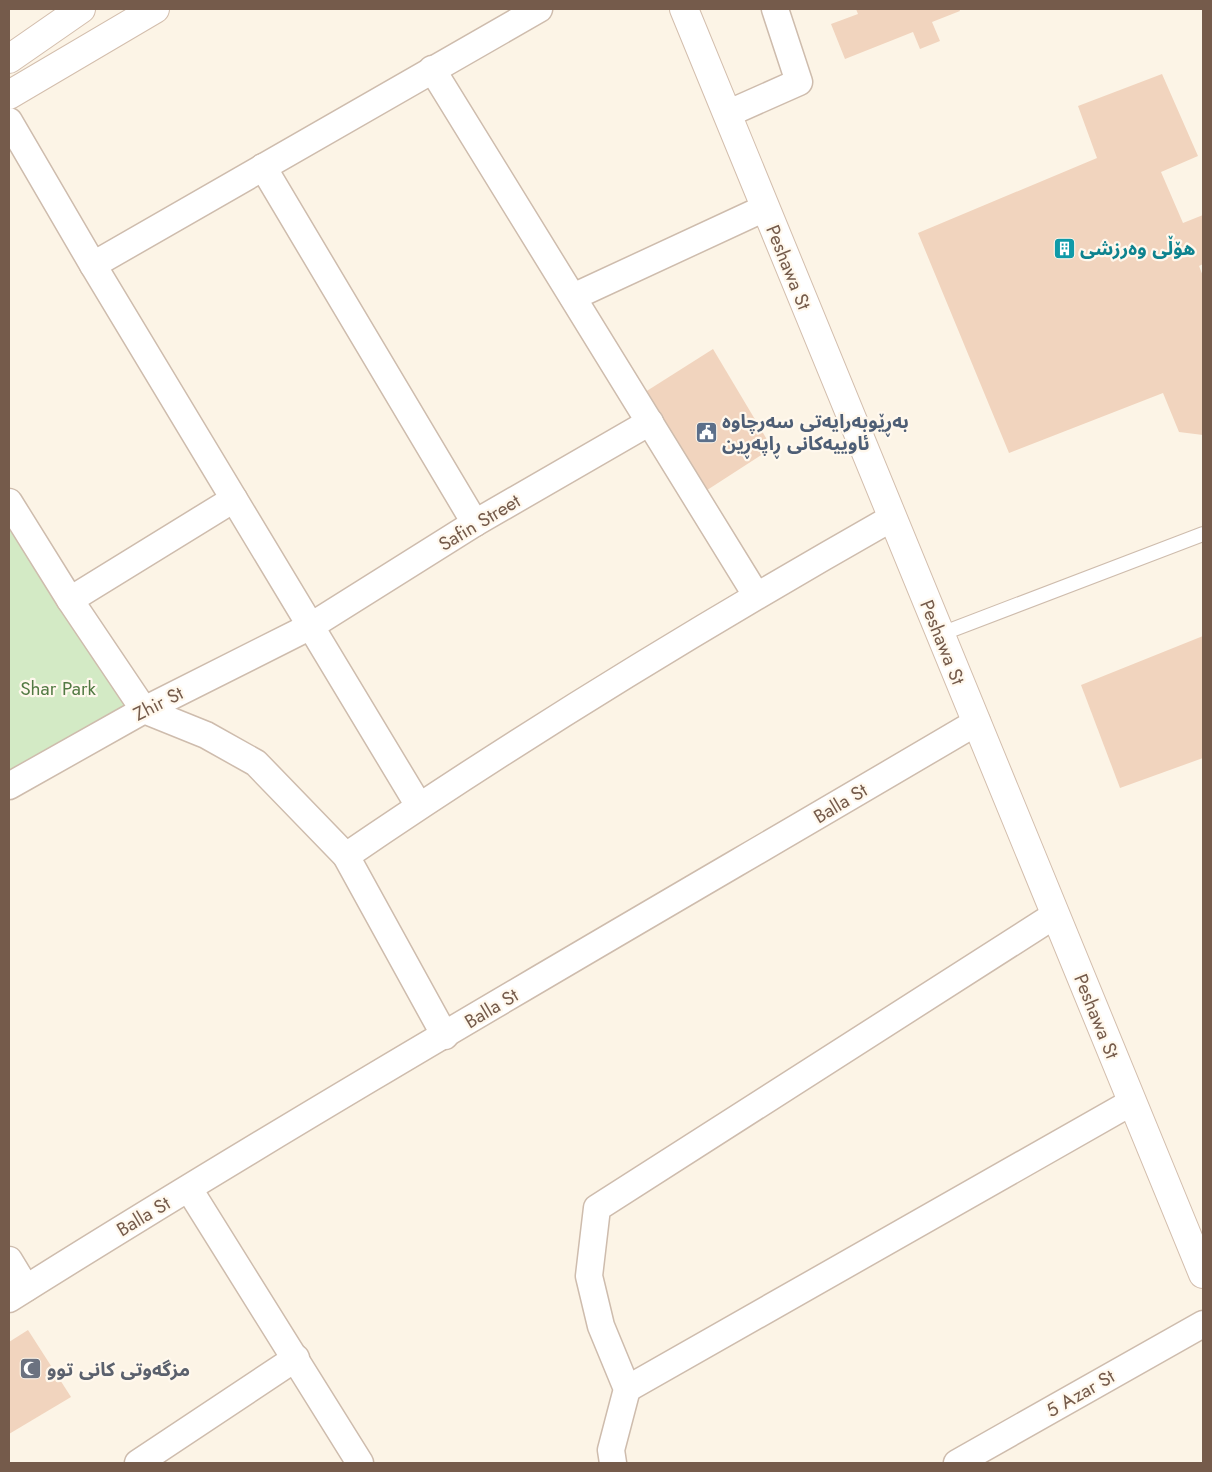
<svg xmlns="http://www.w3.org/2000/svg" width="1212" height="1472" font-family="Jost,'Noto Sans Arabic',sans-serif">
  <style>
    .green { fill: #d3eac5 }
    .building { fill: #f1d4be }
    .lines { fill: none; stroke-linecap: round; stroke-linejoin: round }
    .lane-casing { stroke: #cebcad; stroke-width: 16 }
    .street-casing { stroke: #cebcad; stroke-width: 29 }
    .secondary-casing { stroke: #d3bead; stroke-width: 30 }
    .lane { stroke: #fff; stroke-width: 14 }
    .street { stroke: #fff; stroke-width: 26 }
    .secondary { stroke: #fff; stroke-width: 28 }
    .labels { text-anchor: middle; stroke-width: 4.5; stroke-linejoin: round; paint-order: stroke }
    .culture-label { font-size: 19px; font-weight: bold; fill: #0d838f; stroke: #fff8ed; text-anchor: start }
    .street-label { font-size: 19px; fill: #755b4b; stroke: #fff8ed }
    .service-label { font-size: 19px; font-weight: bold; fill: #4e5e75; stroke: #fff8ed; text-anchor: start }
    .park-label { font-size: 19px; fill: #527a43; stroke: #fff8ed }
    .worship-label { font-size: 19px; font-weight: bold; fill: #5b616d; stroke: #fff8ed; text-anchor: start }
  </style>
  <rect width="100%" height="100%" fill="#fcf4e6"/>
  <path class="green" d="M9,511L126,706L9,772Z"/>
  <g class="building">
    <path d="M856,9H959L960,11L932,22L940,41L920,49L913,32L845,59L831,24L858,14Z"/>
    <path d="M1162,74L1198,156L1161,172L1183,223L1203,215V264L1199,266L1203,276V435L1179,432L1163,393L1009,453L918,233L1097,158L1078,106Z"/>
    <path d="M713,349L772,448L701,494L642,394Z"/>
    <path d="M1203,636V758L1120,788L1081,685Z"/>
    <path d="M28,1330L71,1397L9,1434V1342Z"/>
  </g>
  <g class="lines">
    <defs>
      <path id="lane" d="M941,634L1203,534"/>
      <g id="street">
        <path d="M432,69L756,595"/>
        <path d="M727,114L799,82L775,9"/>
        <path d="M9,121L93,265L419,806"/>
        <path d="M263,167L475,523"/>
        <path d="M93,265L539,9"/>
        <path d="M573,297L765,208"/>
        <path d="M9,502L70,600L144,710L206,735L256,763L346,856L445,1036"/>
        <path d="M70,600L234,499"/>
        <path d="M9,786L144,710L311,626L475,523L650,422"/>
        <path d="M346,856C523,735 707,623 892,518"/>
        <path d="M189,1189L360,1463"/>
        <path d="M9,1260L26,1288"/>
        <path d="M9,1299C327,1099 653,913 977,722"/>
        <path d="M627,1389L1132,1102"/>
        <path d="M138,1463L296,1358"/>
        <path d="M613,1463L611,1450L627,1389L601,1326L589,1276L597,1208L1055,915"/>
        <path d="M957,1463L1203,1324"/>
      </g>
      <g id="secondary">
        <path d="M684,9L1203,1274"/>
        <path d="M9,59L81,9"/>
        <path d="M9,95L155,9"/>
      </g>
    </defs>
    <use href="#lane" class="lane-casing"/>
    <use href="#street" class="street-casing"/>
    <use href="#secondary" class="secondary-casing"/>
    <use href="#lane" class="lane"/>
    <use href="#street" class="street"/>
    <use href="#secondary" class="secondary"/>
  </g>
  <defs>
    <symbol id="building-square" viewBox="-11 -11 22 22"><rect x="-9" y="-9" width="18" height="18" rx="4" fill="#0f9aa8" stroke="#fff8ed"/><path d="M-4-6H4V6H1V3H-1V6H-4ZM-2.5-4.3h1.7v1.8h-1.7ZM.8-4.3h1.7v1.8H.8ZM-2.5-1h1.7V.8h-1.7ZM.8-1h1.7V.8H.8Z" fill="#fff"/></symbol>
    <symbol id="civic-square" viewBox="-11 -11 22 22"><rect x="-9" y="-9" width="18" height="18" rx="4" fill="#5c6f8a" stroke="#fff8ed"/><path d="M-.6-6.5H3V-4.5H.6V-3L4-1V1h2V6H-6V1h2V-1L-.6-3ZM-1.2 2.5V6h2.4V2.5Z" fill="#fff"/></symbol>
    <symbol id="mosque-square" viewBox="-11 -11 22 22"><rect x="-9" y="-9" width="18" height="18" rx="4" fill="#6b7280" stroke="#fff8ed"/><path d="M3.5-4.9A6 6 0 1 0 3.5 4.9A5 5 0 1 1 3.5-4.9Z" fill="#fff"/></symbol>
  </defs>
  <g fill-rule="evenodd">
    <use href="#building-square" x="1052" y="236" width="25" height="25"/>
    <use href="#civic-square" x="694" y="420" width="25" height="25"/>
    <use href="#mosque-square" x="18" y="1356" width="25" height="25"/>
  </g>
  <g class="labels">
    <g class="culture-label">
      <text x="1080" y="255">هۆڵی وەرزشی</text>
    </g>
    <g class="street-label">
      <text transform="translate(789 267) rotate(68)" y="7">Peshawa St</text>
      <text transform="translate(479 522) rotate(-31)" y="7">Safin Street</text>
      <text transform="translate(943 642) rotate(68)" y="7">Peshawa St</text>
      <text transform="translate(158 703) rotate(-27)" y="7">Zhir St</text>
      <text transform="translate(840 803) rotate(-31)" y="7">Balla St</text>
      <text transform="translate(491 1008) rotate(-31)" y="7">Balla St</text>
      <text transform="translate(1097 1016) rotate(68)" y="7">Peshawa St</text>
      <text transform="translate(143 1216) rotate(-31)" y="7">Balla St</text>
      <text transform="translate(1080 1393) rotate(-30)" y="7">5 Azar St</text>
    </g>
    <g class="service-label">
      <text x="722" y="428">بەڕێوبەرایەتی سەرچاوە<tspan x="722" dy="22">ئاوییەکانی ڕاپەڕین</tspan></text>
    </g>
    <g class="park-label">
      <text x="58" y="695">Shar Park</text>
    </g>
    <g class="worship-label">
      <text x="47" y="1376">مزگەوتی کانی توو</text>
    </g>
  </g>
  <rect width="1212" height="1472" fill="none" stroke="#755b4b" stroke-width="20"/>
</svg>
